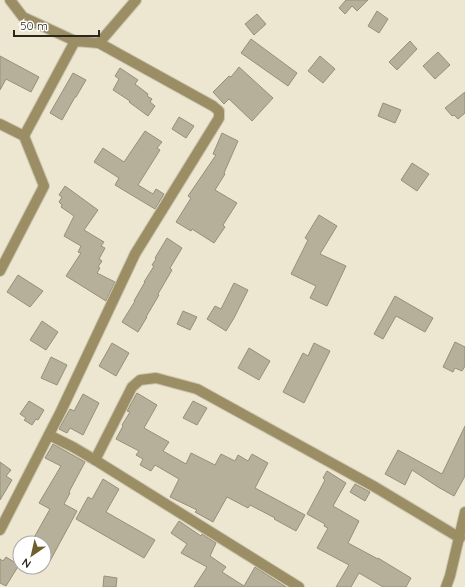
<svg xmlns="http://www.w3.org/2000/svg" width="465" height="587" font-family="Quicksand,sans-serif">
  <style>
    .building { fill: #b6af9a; stroke: #968f7b }
    .lines { fill: none; stroke-linecap: round; stroke-linejoin: round }
    .minor-casing { stroke: #cac4b0; stroke-width: 12 }
    .minor { stroke: #9c8e64; stroke-width: 10 }
  </style>
  <rect width="100%" height="100%" fill="#ede6d0"/>
  <g class="building">
    <path d="M346,0H368L357,11L352,6L345,14L339,8Z"/>
    <path d="M377,11L388,19L379,33L368,26Z"/>
    <path d="M257,14L266,24L254,35L245,24Z"/>
    <path d="M251,39L297,73L288,86L241,53Z"/>
    <path d="M410,41L417,49L397,70L389,62Z"/>
    <path d="M438,52L450,65L435,79L423,66Z"/>
    <path d="M0,56L39,77L31,92L6,79L0,90Z"/>
    <path d="M320,56L335,69L323,83L308,71Z"/>
    <path d="M239,67L273,98L252,121L229,99L224,104L213,92L229,76L231,77Z"/>
    <path d="M120,68L138,80L135,84L148,94L147,96L152,99L150,102L155,106L148,116L129,102L130,101L113,90L119,79L115,76Z"/>
    <path d="M73,73L86,80L76,97H75L62,120L50,113Z"/>
    <path d="M465,92V113L458,119L454,115L452,116L445,108Z"/>
    <path d="M383,103L401,110L395,123L378,116Z"/>
    <path d="M179,117L194,126L186,138L172,129Z"/>
    <path d="M145,131L162,142L157,148L160,150L138,185L153,194L156,189L164,194L155,209L115,185L119,178L94,162L103,148L124,162Z"/>
    <path d="M222,133L238,141L224,173L225,174L215,190L237,203L223,225L225,227L214,243L192,229L191,231L176,222L191,198L188,196L216,155L213,154Z"/>
    <path d="M412,163L429,174L417,191L401,180Z"/>
    <path d="M65,186L98,210L84,230L104,242L101,246L105,248L99,259L102,261L98,267L100,268L97,273L115,282L106,301L66,276L81,253L78,252L81,246L64,236L74,216L61,207L62,205L59,202L62,197L59,195Z"/>
    <path d="M319,215L337,226L320,254L346,266L327,306L310,298L316,286L291,274L308,240L305,238Z"/>
    <path d="M167,238L182,248L170,268L172,270L158,294L159,295L146,317H147L138,332L122,322L135,301H134L145,282H144L154,266L152,265L156,259L155,258Z"/>
    <path d="M18,275L43,291L30,307L7,292Z"/>
    <path d="M234,283L248,290L234,318L226,331L207,319L215,306L221,309Z"/>
    <path d="M395,296L433,318L425,332L396,316L383,339L374,334Z"/>
    <path d="M183,311L197,317L190,330L177,324Z"/>
    <path d="M42,321L58,332L46,350L30,340Z"/>
    <path d="M455,342L465,347V366L462,371L455,368L453,372L443,367Z"/>
    <path d="M112,343L129,353L116,376L99,366Z"/>
    <path d="M314,343L330,351L304,403L283,392L303,353L308,356Z"/>
    <path d="M249,348L270,361L259,380L238,368Z"/>
    <path d="M51,357L67,365L57,385L41,378Z"/>
    <path d="M137,393L157,405L144,428L169,442L163,451L186,464L191,453L215,465L221,454L235,461L238,455L248,461L252,454L268,463L255,488L305,515L296,531L274,519L275,518L250,505L248,508L227,497L213,522L195,512L197,510L170,497L179,479L155,465L151,471L140,465L143,459L136,455L139,451L116,439L123,426L122,425L130,412L127,411Z"/>
    <path d="M83,394L99,403L83,435L70,428L67,433L59,429L70,409L74,411Z"/>
    <path d="M29,401L44,410L38,420L36,419L32,425L24,420L26,418L20,414Z"/>
    <path d="M193,401L207,408L197,425L183,418Z"/>
    <path d="M465,426V476L454,496L438,487L412,470L405,485L385,474L398,450L442,474Z"/>
    <path d="M53,444L85,462L69,492L70,493L64,504L77,511L50,561L44,558V543H31L50,509L39,503L61,466L45,458Z"/>
    <path d="M0,462L11,470L6,476L12,480L0,500Z"/>
    <path d="M327,471L346,483L333,506L359,521L348,543L378,559V558L411,578L406,587H383L359,573L351,587H336L349,565L317,548L328,528L324,526L325,524L307,514L325,480L323,478Z"/>
    <path d="M103,479L119,489L106,512L155,540L144,558L76,519L88,497L92,499Z"/>
    <path d="M355,484L370,492L365,501L350,492Z"/>
    <path d="M179,521L201,536L202,534L216,543L210,556L226,567L222,572L244,586L255,567L286,587H194L207,567L181,553L187,544L171,533Z"/>
    <path d="M6,557L19,565L6,586L0,583V559L3,561Z"/>
    <path d="M104,576L117,578L116,587H103Z"/>
  </g>
  <g class="lines">
    <defs>
      <g id="minor">
        <path d="M10,0L23,17L75,41"/>
        <path d="M99,43L136,0"/>
        <path d="M0,124L24,136L75,41L99,43L213,106L219,111V118L135,254L61,411L0,530"/>
        <path d="M0,271L44,186L24,136"/>
        <path d="M49,435L73,447L95,460L299,587"/>
        <path d="M95,460L132,387L140,380L156,378L197,389L375,487L460,538"/>
        <path d="M446,587L450,576L465,512"/>
      </g>
    </defs>
    <use href="#minor" class="minor-casing"/>
    <use href="#minor" class="minor"/>
  </g>
  <g transform="translate(32 555) rotate(214)"><circle r="19" fill="#ffffff" stroke="#aaa9a5"/>
  <path d="M0-3L7 15L0 10L-7 15Z" fill="#6f5f2d"/>
  <text y="-6" font-size="11" font-weight="bold" text-anchor="middle" fill="#2a271e">N</text>
  </g>
  <path d="M14 30v6h85v-6" fill="none" stroke="#2a271e" stroke-width="2"/>
  <text x="20" y="30" font-size="12" fill="#2a271e" stroke="#ffffff" stroke-width="3" paint-order="stroke">50 m</text>
</svg>
